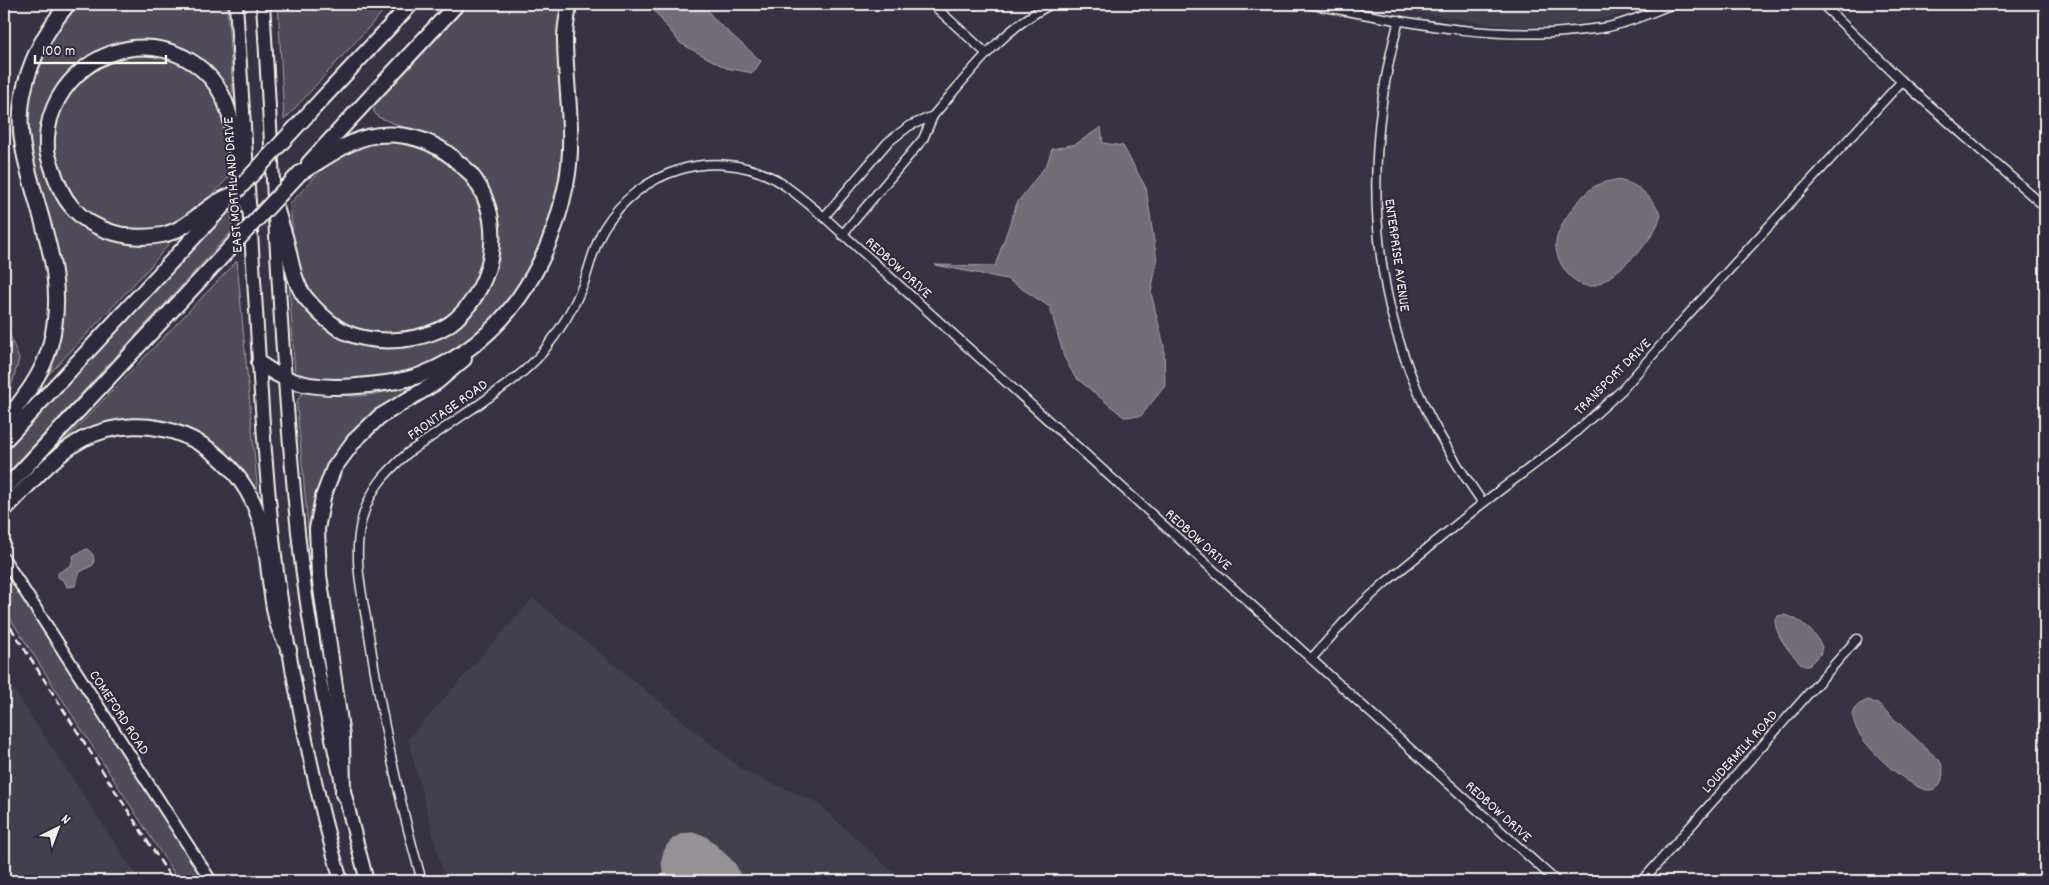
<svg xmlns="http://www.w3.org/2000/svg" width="2049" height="885" font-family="Dekko,sans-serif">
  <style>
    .built { fill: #433f4e }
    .green { fill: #504b59; stroke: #a29ea0 }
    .water { fill: #726e77; stroke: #a6a2a4 }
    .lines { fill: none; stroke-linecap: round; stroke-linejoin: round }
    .taxiway { stroke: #969296; stroke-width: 24 }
    .runway { stroke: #969296; stroke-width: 59 }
    .minor-casing { stroke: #f4f1e8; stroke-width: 11 }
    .tertiary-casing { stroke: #f4f1e8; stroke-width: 14 }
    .trunk-casing { stroke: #f4f1e8; stroke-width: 16 }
    .motorway-casing { stroke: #f4f1e8; stroke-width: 18 }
    .minor { stroke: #2f2a3d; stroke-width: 8 }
    .tertiary { stroke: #2f2a3d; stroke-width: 10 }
    .trunk { stroke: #2f2a3d; stroke-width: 12 }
    .motorway { stroke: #2f2a3d; stroke-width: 14 }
    .rail { stroke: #f4f1e8; stroke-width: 2.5; stroke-dasharray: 8 4; stroke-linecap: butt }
    .motorway-bridge-casing { stroke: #f4f1e8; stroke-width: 18; stroke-linecap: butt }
    .motorway-bridge { stroke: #2f2a3d; stroke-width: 14 }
    .labels { text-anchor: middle; stroke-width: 4; stroke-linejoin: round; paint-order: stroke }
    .street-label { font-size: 15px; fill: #f4f1e8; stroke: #2f2a3d }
  </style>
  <rect width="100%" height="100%" fill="#373244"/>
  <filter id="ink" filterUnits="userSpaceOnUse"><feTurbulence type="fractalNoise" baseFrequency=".02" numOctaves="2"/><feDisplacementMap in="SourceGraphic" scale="10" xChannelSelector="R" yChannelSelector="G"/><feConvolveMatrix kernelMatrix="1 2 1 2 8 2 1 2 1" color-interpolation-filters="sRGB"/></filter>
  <g filter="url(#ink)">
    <g class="built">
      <path d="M1363,4H1648L1612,17L1567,25L1521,27L1483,23Z"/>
      <path d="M533,598L744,771L816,802L903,881H445L408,739Z"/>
      <path d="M4,675L140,881H4Z"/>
    </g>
    <g class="green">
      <path d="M75,4H227L233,93L230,94C215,80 200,62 183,50C170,41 148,38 132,40C84,47 40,89 39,140C39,157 45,175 53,190C58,199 67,216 77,220C85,223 97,223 107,225C129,229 151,233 174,237L150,267L38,386C48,352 67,310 61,275C55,232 34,190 27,147C19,95 42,42 75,4Z"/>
      <path d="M278,4H390L284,120Z"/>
      <path d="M469,4H561C556,40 559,77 561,113C561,126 563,139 562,151C554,248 498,349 399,375C392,377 385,380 377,381C354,384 317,379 295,374L289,282L303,303L373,345L397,347L417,345L441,334L480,299L492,277L497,252L467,161L446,144L378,117L374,112V106Z"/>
      <path d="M146,54L175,61L200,77L217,99L227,126L229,177C215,192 200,210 182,220C139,242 78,223 60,177C41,129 66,73 116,58C125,55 136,55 146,54Z"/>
      <path d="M396,142C417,147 433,151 451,165C456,168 460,174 463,179C493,215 492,273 458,306C419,344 352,343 317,300C313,296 308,291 306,285C293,260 293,232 290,204C311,181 333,153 365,145C374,143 386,143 396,142Z"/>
      <path d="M231,208L232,231L4,477V452Z"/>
      <path d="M237,261L259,506L186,431L88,430L61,444Z"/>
      <path d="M4,320L19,359L11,387L4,396Z"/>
      <path d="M429,378C394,401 355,422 333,458C319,482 314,512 309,539L297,408C296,401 299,393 308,391C322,388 343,397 358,396C382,395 406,386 429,378Z"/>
      <path d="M4,571L205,881H179L4,609Z"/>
    </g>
    <g class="water">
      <path d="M649,4H703L714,19L761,61L753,73L726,68L680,43Z"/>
      <path d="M1101,127L1103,143L1123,146L1146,188L1157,261L1151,293L1164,346L1165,386L1141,416L1124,417L1075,377L1064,357L1050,307L1007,279L935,265L995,266L1017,203L1047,164L1052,149L1076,144Z"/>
      <path d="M1617,180C1640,184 1649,195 1661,214C1657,232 1641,251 1627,263C1616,272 1606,282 1592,286C1584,287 1578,283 1572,278C1564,271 1557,259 1556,248C1553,231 1578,198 1592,188C1600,183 1608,181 1617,180Z"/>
      <path d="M87,549C94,554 95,557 93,565L80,572L75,586L67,587L65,582L58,577V573L71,565L74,555Z"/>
      <path d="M1783,615C1799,617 1816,633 1822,647L1820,655L1809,666H1804C1792,656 1775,636 1775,620L1778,616Z"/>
      <path d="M1869,700L1879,705L1940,761C1947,774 1941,795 1923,789C1904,782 1874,755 1863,739C1857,732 1854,723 1852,714C1855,706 1861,702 1869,700Z"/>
    </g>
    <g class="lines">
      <path class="taxiway" d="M673,881L691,862"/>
      <path class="runway" d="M691,862L711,881"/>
      <defs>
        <g id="minor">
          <path d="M932,4L986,53"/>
          <path d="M1309,4C1396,20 1485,41 1574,31C1585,30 1597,29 1608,27C1631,22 1652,12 1673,4"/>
          <path d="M1822,4L1902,81L2045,207"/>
          <path d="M1399,20C1364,148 1367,288 1426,409C1442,442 1462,473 1483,503"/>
          <path d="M933,116C968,75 1002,28 1052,4"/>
          <path d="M824,217L887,143L909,126L933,116L923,139L842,235"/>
          <path d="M1311,659L1354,611L1386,582L1483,503L1568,439L1622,390L1684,319L1902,81"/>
          <path d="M422,881C398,799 381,713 368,629C362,594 353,558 361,523C369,490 384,474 409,452C433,436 457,419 481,403C502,388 525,373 542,353C559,332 573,310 583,285C590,266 594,245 604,228C639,171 712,147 773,178C791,188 808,204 824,217L1556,881"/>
          <path d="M1642,881L1857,639"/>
        </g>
        <path id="tertiary" d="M4,559L211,881"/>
        <g id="trunk">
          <path d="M236,4C243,106 249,208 256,310C261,398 266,485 277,572C291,676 312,780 341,881"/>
          <path d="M263,4C274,180 280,357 298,532C310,650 336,767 367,881"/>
        </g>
        <g id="motorway">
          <path d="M322,99L411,4"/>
          <path d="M309,163L457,4"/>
          <path d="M234,194C227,197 220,200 214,204C197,215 183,231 162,235C131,241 93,232 72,207C63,197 56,180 52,167C50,161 47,154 47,149C43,90 97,42 153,48C182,51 209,69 222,95C233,117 234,141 238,165C241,179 246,194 249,209"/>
          <path d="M276,207C279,218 283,229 286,240C291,259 293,281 305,297C314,308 326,320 338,328C369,348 429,343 456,319C497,282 506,215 469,172C464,167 457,162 452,157C424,134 382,127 349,144C333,152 317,163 300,173"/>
          <path d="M259,363C267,368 276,375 285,378C310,389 342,388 368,385C386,383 406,381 423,374C504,341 549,268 566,185C576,137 565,86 565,38C565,26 568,15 569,4"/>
          <path d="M4,423C22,400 42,376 50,346C70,274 36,216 23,147C13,95 35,43 68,4"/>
          <path d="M4,441L225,204"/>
          <path d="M4,490L201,279"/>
          <path d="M4,510C26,488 56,453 83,439C149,407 223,438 253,502C270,539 267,583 277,622C279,631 285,641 289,650"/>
          <path d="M343,794L342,736L319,575L317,529L323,497L334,468L354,441L379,417L437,382L464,359"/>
        </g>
      </defs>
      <use href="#minor" class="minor-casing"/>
      <use href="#tertiary" class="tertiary-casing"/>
      <use href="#trunk" class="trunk-casing"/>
      <use href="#motorway" class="motorway-casing"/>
      <use href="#minor" class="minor"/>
      <use href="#tertiary" class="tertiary"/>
      <use href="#trunk" class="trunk"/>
      <use href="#motorway" class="motorway"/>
      <path class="rail" d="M4,617L173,881"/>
      <defs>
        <g id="motorway-bridge">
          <path d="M234,194L322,99"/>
          <path d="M201,279L300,173"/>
        </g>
      </defs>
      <use href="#motorway-bridge" class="motorway-bridge-casing"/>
      <use href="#motorway-bridge" class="motorway-bridge"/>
    </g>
  </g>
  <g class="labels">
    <g class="street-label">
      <text transform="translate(232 185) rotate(-94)" y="5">EAST MORTHLAND DRIVE</text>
      <text transform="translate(1398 255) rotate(82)" y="5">ENTERPRISE AVENUE</text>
      <text transform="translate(899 267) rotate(42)" y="5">REDBOW DRIVE</text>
      <text transform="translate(1612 376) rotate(-45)" y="5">TRANSPORT DRIVE</text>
      <text transform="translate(447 409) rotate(-35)" y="5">FRONTAGE ROAD</text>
      <text transform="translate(1199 539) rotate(42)" y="5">REDBOW DRIVE</text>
      <text transform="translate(120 712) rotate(57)" y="5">COMEFORD ROAD</text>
      <text transform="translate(1739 751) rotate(-48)" y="5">LOUDERMILK ROAD</text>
      <text transform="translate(1499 811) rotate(42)" y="5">REDBOW DRIVE</text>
    </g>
  </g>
  <rect width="2049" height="885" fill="none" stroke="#2f2a3d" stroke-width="20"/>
  <rect x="10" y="10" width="2029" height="865" fill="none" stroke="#f4f1e8" stroke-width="2" filter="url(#ink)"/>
  <g transform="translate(58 828) rotate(42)" stroke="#2f2a3d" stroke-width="4" paint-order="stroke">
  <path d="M0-4L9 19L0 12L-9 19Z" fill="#f4f1e8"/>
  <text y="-8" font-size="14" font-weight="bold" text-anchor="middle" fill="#f4f1e8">N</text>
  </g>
  <path d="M35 55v8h131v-8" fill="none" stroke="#f4f1e8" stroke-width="2.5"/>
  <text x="42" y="55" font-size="15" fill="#f4f1e8" stroke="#2f2a3d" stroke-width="4" paint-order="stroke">100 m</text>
</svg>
